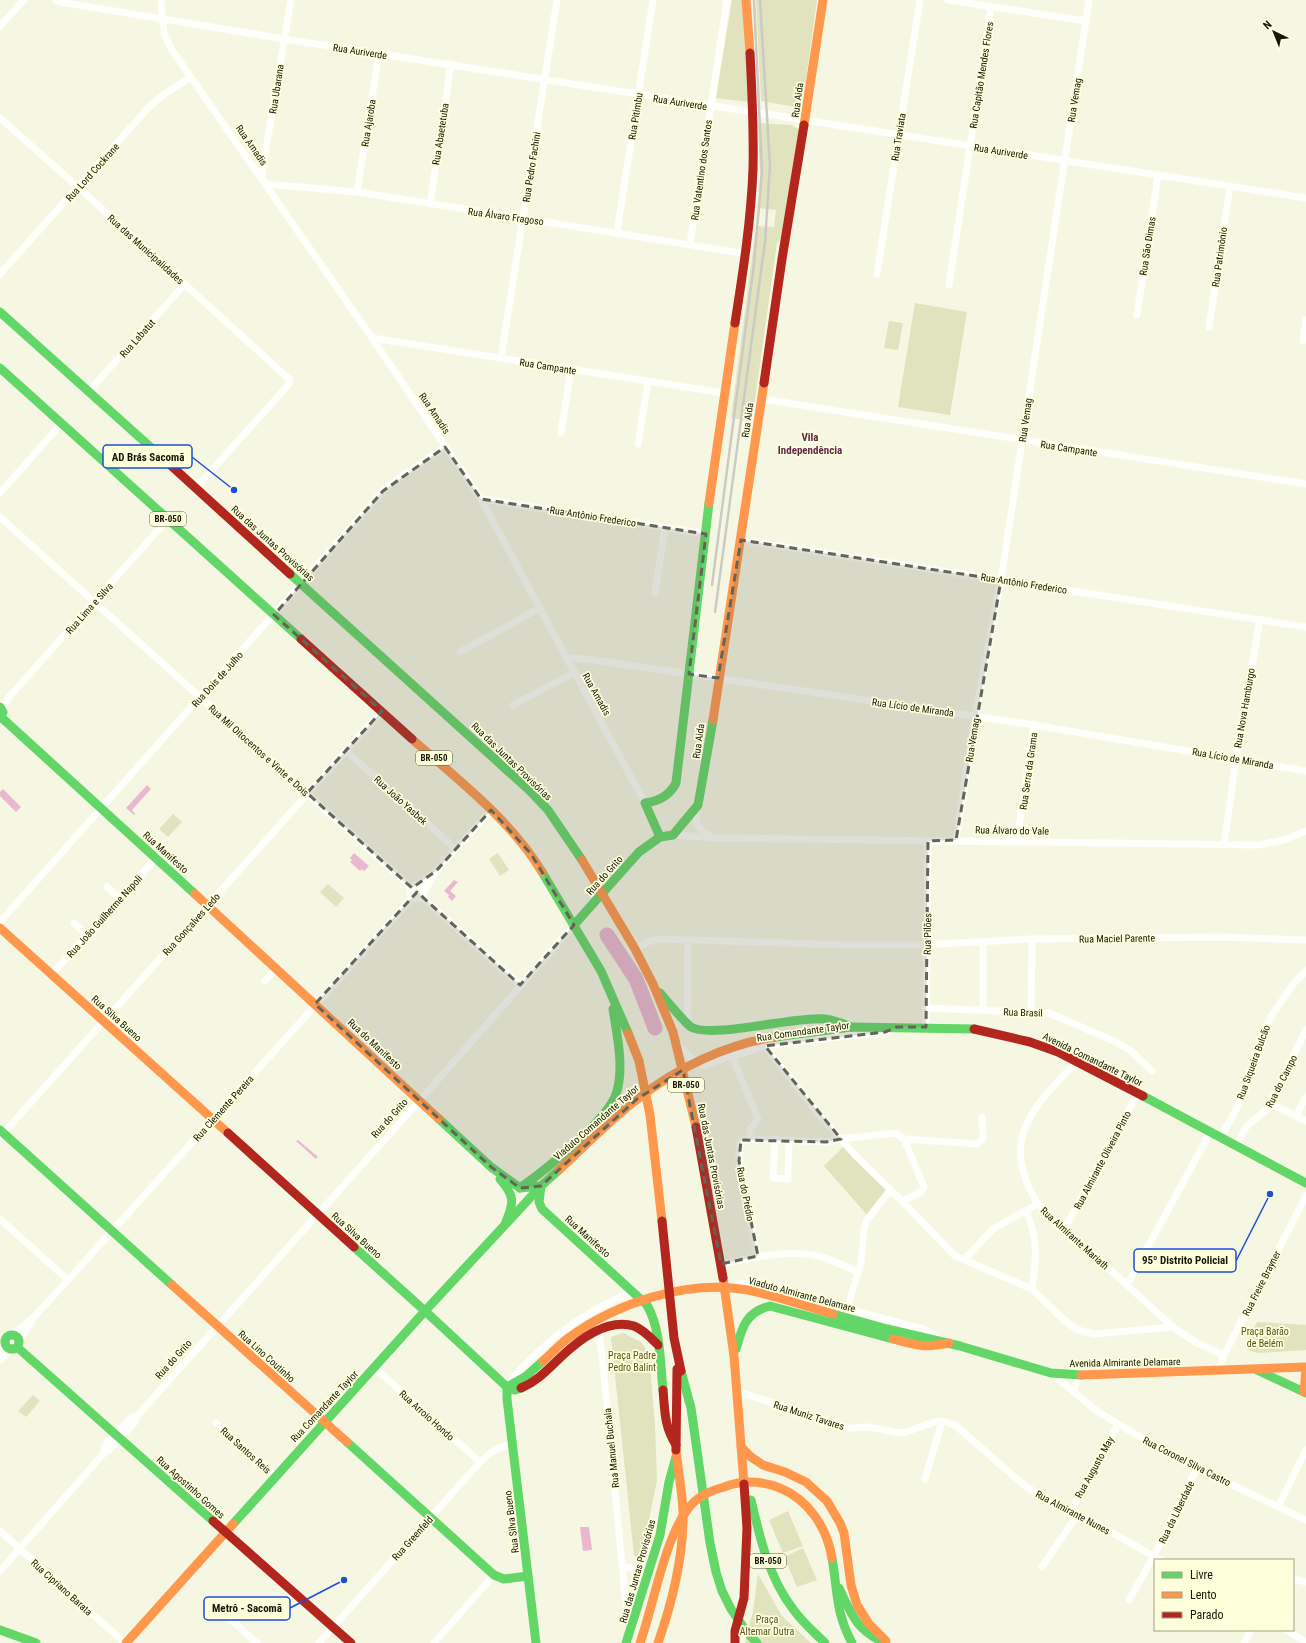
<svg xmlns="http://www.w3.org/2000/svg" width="1306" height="1643" font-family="'Roboto Condensed',sans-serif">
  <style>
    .green { fill: #e1e2be }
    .water { fill: #eab7d1 }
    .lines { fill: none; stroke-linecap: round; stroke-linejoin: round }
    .river { stroke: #eab7d1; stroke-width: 15 }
    .street { stroke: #fefefb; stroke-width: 7 }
    .fast { stroke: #63d668; stroke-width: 9 }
    .slow { stroke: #ff974d; stroke-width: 9 }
    .jam { stroke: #b3261e; stroke-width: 9 }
    .rail { stroke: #cbcbc5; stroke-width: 2.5 }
    .marked { fill: #646555; fill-opacity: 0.2; stroke: #646555; stroke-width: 3; stroke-dasharray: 8 5; stroke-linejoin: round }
    .labels { text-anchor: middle; stroke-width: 3.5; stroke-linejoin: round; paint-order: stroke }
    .shield { fill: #feffdb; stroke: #5c5c48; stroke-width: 1 }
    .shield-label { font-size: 9px; font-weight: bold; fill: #161609 }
    .street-label { font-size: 10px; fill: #161609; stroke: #feffdb }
    .park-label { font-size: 10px; fill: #585619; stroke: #feffdb }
    .neighbourhood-label { font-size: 11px; font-weight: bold; fill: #62264e; stroke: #feffdb }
    .leader { fill: none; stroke: #1d4ed8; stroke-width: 1.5 }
    .callout-dot { fill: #1d4ed8; stroke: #feffdb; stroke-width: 1.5 }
    .callout { fill: #feffdb; stroke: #1d4ed8; stroke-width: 1.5 }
    .callout-label { font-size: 11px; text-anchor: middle; font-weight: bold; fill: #161609 }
  </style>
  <rect width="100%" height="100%" fill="#f6f7e3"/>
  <g class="green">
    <path d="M732,0H742L749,102L716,98Z"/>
    <path d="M756,0H817L802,108L761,101Z"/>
    <path d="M758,123L792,125L800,130L782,237L777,243L752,421L731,418L756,226L774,227L776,210L758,208L760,176Z"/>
    <path d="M915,303L967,312L950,415L898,407Z"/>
    <path d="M889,321L903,323L898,350L884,348Z"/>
    <path d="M173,814L182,822L168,837L159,829Z"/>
    <path d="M498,853L509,870L500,876L489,859Z"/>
    <path d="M328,884L344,898L336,907L320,892Z"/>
    <path d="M845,1145L890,1190L868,1216L824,1166Z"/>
    <path d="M1257,1322L1306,1325V1350L1258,1353L1248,1350L1245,1345Z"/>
    <path d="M623,1333L641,1342L649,1353L655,1426L657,1480L644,1545L640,1557L637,1558L634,1555L611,1337Z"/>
    <path d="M33,1395L40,1401L26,1417L18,1411Z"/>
    <path d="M788,1511L803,1546L783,1553L769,1520Z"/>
    <path d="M803,1548L817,1580L797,1587L784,1557Z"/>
    <path d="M758,1574L782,1616L811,1643H745L753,1611Z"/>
  </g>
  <g class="water">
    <path d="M147,785L151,789L132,810L135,814L134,815L126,808Z"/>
    <path d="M3,789L21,807L16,812L0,796V792Z"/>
    <path d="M354,853L369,866L364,871L362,869L360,871L350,862L352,860L350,858Z"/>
    <path d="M454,880L458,882L450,891L456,896L452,901L448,897L449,895L444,891Z"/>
    <path d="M298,1140L318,1157L316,1159L296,1141Z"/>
    <path d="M580,1527H589L592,1550L583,1551Z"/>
  </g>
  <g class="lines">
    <path class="river" d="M607,935L636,979L655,1028"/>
    <g class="street">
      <path d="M56,0L60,2L284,39L1306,198"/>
      <path d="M161,0L164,33L172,50L372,338L481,499L645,803"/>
      <path d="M948,0L1086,21"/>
      <path d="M0,26L24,0"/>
      <path d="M0,118L78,187L290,380L289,384L196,488"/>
      <path d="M261,178L291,0"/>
      <path d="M266,184L357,192L747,254"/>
      <path d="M357,192L379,53"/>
      <path d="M430,204L451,64"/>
      <path d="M617,232L653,0"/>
      <path d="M690,244L727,0"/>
      <path d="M0,274L148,108L163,95L191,77"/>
      <path d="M877,274L920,0"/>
      <path d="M949,285L991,7"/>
      <path d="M1137,315L1158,176"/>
      <path d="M1209,327L1230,187"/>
      <path d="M372,338L724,393"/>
      <path d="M1303,341L1306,320"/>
      <path d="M501,358L557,0"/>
      <path d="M89,391L185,284"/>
      <path d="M761,399L1306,484"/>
      <path d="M561,433L571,369"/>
      <path d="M638,444L648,382"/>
      <path d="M0,493L62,423"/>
      <path d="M481,499L706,534"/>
      <path d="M0,517L412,888"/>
      <path d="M741,540L1306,627"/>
      <path d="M655,593L665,527"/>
      <path d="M460,652L540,608"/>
      <path d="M566,658L587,659L689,674L1034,725L1306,771"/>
      <path d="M513,705L574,673"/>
      <path d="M2,710L9,697L168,519"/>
      <path d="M346,751L456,849"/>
      <path d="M697,808C693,822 698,831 712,837"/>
      <path d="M673,835L716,838L1259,845L1284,840L1306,831"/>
      <path d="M956,840L975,716L1001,580L1089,0"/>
      <path d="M1017,841L1034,725"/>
      <path d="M1224,845L1236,759L1260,619"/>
      <circle cx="417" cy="892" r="7"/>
      <path d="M417,885L434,873"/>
      <path d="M107,887L120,899"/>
      <path d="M424,892L436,871L491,810"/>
      <path d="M422,897L520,985"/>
      <path d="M0,922L383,491L392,483L445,447"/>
      <path d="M74,923L87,935"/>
      <path d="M635,949L647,942L660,939L845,945H919L1032,939L1222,937L1306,940"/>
      <path d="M52,974L156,858"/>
      <path d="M265,981L276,969"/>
      <path d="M925,1008L1049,1013L1114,1041L1130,1050L1152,1071"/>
      <path d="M983,1010V942"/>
      <path d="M1031,1013L1032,939"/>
      <path d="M687,1022L688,941"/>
      <path d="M926,1027L928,841"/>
      <path d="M678,1045L691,1058L704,1065L765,1046L888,1031"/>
      <path d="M765,1046L816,1111L855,1155L902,1201L955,1256L1032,1289L1065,1321L1078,1330L1094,1334L1173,1327"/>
      <path d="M732,1056L758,1119L750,1129V1139L826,1142L841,1139L895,1133L904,1139L924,1187L921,1192L902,1201"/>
      <path d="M1076,1062C1033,1108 998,1139 1038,1204L1173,1327L1197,1343L1224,1355"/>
      <path d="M1270,1103L1306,1121"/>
      <path d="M1296,1116L1306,1097"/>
      <path d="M0,1137L382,711"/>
      <path d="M1220,1138L1236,1110L1262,1036L1272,1015L1294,983L1306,971"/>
      <path d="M750,1139L741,1141C732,1156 754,1236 758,1256"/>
      <path d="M775,1139L773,1178L788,1179L789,1140"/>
      <path d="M904,1139L977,1144L982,1140L983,1137L982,1117"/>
      <path d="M1236,1146L1246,1127L1267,1109L1306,1030"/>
      <path d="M1026,1211C1039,1240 1036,1259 1032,1289"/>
      <path d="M0,1219L68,1280"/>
      <path d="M1065,1228L1138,1093"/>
      <path d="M964,1260L993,1229L1038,1204"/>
      <path d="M721,1264C752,1258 791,1248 821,1257C834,1260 846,1267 858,1272"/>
      <path d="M1127,1285L1210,1133"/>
      <path d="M730,1289L741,1283L782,1288L847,1309L927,1330L939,1340"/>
      <path d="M847,1309L861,1263L864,1229L867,1220L890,1190"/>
      <path d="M598,1330L602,1354L626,1606"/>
      <path d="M13,1335L34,1317L68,1280L412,898"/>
      <path d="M19,1341L32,1321"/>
      <path d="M0,1351L5,1344"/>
      <path d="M0,1360L12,1349"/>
      <path d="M375,1368L480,1462"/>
      <path d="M1218,1371L1224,1355L1306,1196"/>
      <path d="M1051,1373L1098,1412L1152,1444L1197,1468L1306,1520"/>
      <path d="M508,1385C513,1376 521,1369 528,1362C561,1328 591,1310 633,1291"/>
      <path d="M736,1391L849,1428L868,1427L900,1433L906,1432L934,1422L942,1421L955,1425L1024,1485L1043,1498L1078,1514L1161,1560"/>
      <path d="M1073,1392L1080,1375"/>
      <path d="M216,1423L275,1476"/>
      <path d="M103,1454L105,1446L107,1443L131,1418L137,1416"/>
      <path d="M925,1479L942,1421"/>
      <path d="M1278,1507L1306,1450"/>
      <path d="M1071,1511L1118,1424"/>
      <path d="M0,1531L125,1643"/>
      <path d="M623,1566L649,1573"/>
      <path d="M1042,1567L1078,1514"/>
      <path d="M0,1571L103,1454L109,1450L135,1422L137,1416L429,1090L574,925"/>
      <path d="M1293,1579L1306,1582"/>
      <path d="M1129,1600L1154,1556L1197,1468"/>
      <path d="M220,1610L257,1643"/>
      <path d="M1286,1630L1306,1642"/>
      <path d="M319,1643L480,1462C490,1453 498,1446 513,1444"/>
      <path d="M434,1643L494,1575"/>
      <path d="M1244,1643L1251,1630"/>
    </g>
    <g class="fast">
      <path d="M0,312L166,461"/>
      <path d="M0,368L301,639"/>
      <path d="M290,574L529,790L548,810L582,860"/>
      <path d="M0,707L3,712L0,718"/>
      <path d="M1,717L195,894"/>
      <path d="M660,837L645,803C659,801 669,796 676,783L709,503"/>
      <path d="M542,872L601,971L628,1033"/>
      <path d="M574,925L639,852L660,837L673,835L698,805L713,720"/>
      <path d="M660,993C667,1001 684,1022 691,1027C711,1039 795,1016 825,1019C834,1020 842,1023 851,1027"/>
      <path d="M775,1037L851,1027L974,1029"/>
      <path d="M1143,1096L1306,1183"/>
      <path d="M439,1119L491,1167L520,1188L541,1186L539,1202L542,1209L647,1305C661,1330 660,1362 663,1390"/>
      <path d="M0,1130L172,1285"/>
      <path d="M500,1179C515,1196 514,1202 506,1222"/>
      <path d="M520,1188C544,1171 610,1119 617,1091C624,1066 617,1035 613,1009"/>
      <path d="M833,1314L887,1329L960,1346L1051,1373L1081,1375"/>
      <circle cx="12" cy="1342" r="7"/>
      <path d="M17,1347L213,1521"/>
      <path d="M736,1349C742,1327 746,1312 770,1306L893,1339"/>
      <path d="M543,1361L525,1377L507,1387L425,1311L541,1186L559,1170"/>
      <path d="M1257,1370L1306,1393"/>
      <path d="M681,1371L691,1408L710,1543L716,1572L722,1591L731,1609L746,1631L757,1643"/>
      <path d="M521,1388L515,1390L507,1387V1399L536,1643"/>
      <path d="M347,1442L494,1575L504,1579L528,1576"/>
      <path d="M751,1500C760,1538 769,1578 793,1609C802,1622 814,1632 825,1643"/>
      <path d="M233,1524L425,1311L354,1247"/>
      <path d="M832,1558C838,1592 835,1611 852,1643"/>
      <path d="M839,1588C852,1615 856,1630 885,1643"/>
      <path d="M0,1630L36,1643"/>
      <path d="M626,1643L660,1535L669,1482L676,1457"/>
    </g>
    <g class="slow">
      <path d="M746,0L750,53"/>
      <path d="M804,125L823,0"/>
      <path d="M709,503L735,323"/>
      <path d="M713,720L764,383"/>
      <path d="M412,739C458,780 510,819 542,872"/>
      <path d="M582,860L635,949L653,984L673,1032L696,1127"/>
      <path d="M195,894L439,1119"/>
      <path d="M0,928L228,1133"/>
      <path d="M628,1033L639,1061L650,1115L662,1221"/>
      <path d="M559,1170C585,1146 611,1119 639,1098C677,1068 727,1044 775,1037"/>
      <path d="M723,1278L734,1356L744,1484"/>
      <path d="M172,1285L347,1442"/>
      <path d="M893,1339C918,1346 924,1348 949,1343"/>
      <path d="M543,1361C551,1354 559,1345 567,1339C616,1303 687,1279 748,1290C777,1296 805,1306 833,1314"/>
      <path d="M1081,1375L1306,1367"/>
      <path d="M1304,1392L1306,1369"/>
      <path d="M741,1447L751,1457L763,1465L785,1472L806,1482L827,1501L840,1523L844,1533L851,1585L857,1605L869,1624L886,1641"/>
      <path d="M126,1643L233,1524"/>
      <path d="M640,1643C654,1605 666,1528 694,1502C702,1494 713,1490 724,1487C742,1480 762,1481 780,1488C809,1500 827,1528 832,1558"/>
      <path d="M658,1643C673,1600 684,1556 683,1511C682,1490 678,1470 676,1450"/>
    </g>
    <g class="jam">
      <path d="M735,323C743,272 751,221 753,169C754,131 752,92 750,53"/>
      <path d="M764,383L782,259L804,125"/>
      <path d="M166,461L290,574"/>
      <path d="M301,639L412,739"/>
      <path d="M974,1029L1030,1042L1058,1052L1143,1096"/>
      <path d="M696,1127L723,1278"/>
      <path d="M228,1133L354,1247"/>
      <path d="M662,1221L674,1338L681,1371"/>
      <path d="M521,1388C538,1381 549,1368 562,1356C580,1339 607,1318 634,1326C644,1330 651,1338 658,1345"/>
      <path d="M663,1390C665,1411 664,1426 676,1445"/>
      <path d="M676,1450L677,1369"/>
      <path d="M213,1521L351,1643"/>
      <path d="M735,1643V1631L744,1598L747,1528L744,1484"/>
    </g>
    <g class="rail">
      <path d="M712,585L754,264L762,171L754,0"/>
      <path d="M715,612L765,242L770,166L760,0"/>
    </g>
  </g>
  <path class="marked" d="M445,447L481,499L706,534L689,674L718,678L741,540L1001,580L956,840L928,841L926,1027H897L885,1032L765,1046L841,1139L826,1142L741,1140L739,1161L758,1256L721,1264L683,1070L637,1099L541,1186L520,1188L491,1167L315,1004L417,892L520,985L574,925L531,854L491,810L436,871L412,888L307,793L382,711L274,615L383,491Z"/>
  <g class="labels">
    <g class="shield">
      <rect x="150" y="512" width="36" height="14" rx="3"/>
      <rect x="416" y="751" width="36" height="14" rx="3"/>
      <rect x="668" y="1078" width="36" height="14" rx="3"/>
      <rect x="750" y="1554" width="36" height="14" rx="3"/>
    </g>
    <g class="shield-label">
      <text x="168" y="522">BR-050</text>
      <text x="434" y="761">BR-050</text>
      <text x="686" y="1088">BR-050</text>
      <text x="768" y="1564">BR-050</text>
    </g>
    <g class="street-label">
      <text transform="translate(360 51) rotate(9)" y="4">Rua Auriverde</text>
      <text transform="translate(981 75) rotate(-81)" y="4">Rua Capitão Mendes Flores</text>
      <text transform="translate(276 89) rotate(-81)" y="4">Rua Ubarana</text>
      <text transform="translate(797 100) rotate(-82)" y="4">Rua Aida</text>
      <text transform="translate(1074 100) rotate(-81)" y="4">Rua Vemag</text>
      <text transform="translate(680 102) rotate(9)" y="4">Rua Auriverde</text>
      <text transform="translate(635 116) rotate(-81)" y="4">Rua Pitimbu</text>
      <text transform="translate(368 123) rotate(-81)" y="4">Rua Ajaroba</text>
      <text transform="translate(440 134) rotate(-81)" y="4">Rua Abaetetuba</text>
      <text transform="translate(898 137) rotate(-81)" y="4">Rua Traviata</text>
      <text transform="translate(252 145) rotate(55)" y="4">Rua Amadis</text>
      <text transform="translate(1001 151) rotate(9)" y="4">Rua Auriverde</text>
      <text transform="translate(531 167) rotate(-81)" y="4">Rua Pedro Fachini</text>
      <text transform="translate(701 170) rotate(-82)" y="4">Rua Vatentino dos Santos</text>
      <text transform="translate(92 172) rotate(-48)" y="4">Rua Lord Cockrane</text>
      <text transform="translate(506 216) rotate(8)" y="4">Rua Álvaro Fragoso</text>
      <text transform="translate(1147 246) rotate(-81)" y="4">Rua São Dimas</text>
      <text transform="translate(146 249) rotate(42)" y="4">Rua das Municipalidades</text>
      <text transform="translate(1219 257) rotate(-82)" y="4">Rua Patrimônio</text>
      <text transform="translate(137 338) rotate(-48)" y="4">Rua Labatut</text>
      <text transform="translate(548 366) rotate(9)" y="4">Rua Campante</text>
      <text transform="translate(435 413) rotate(56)" y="4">Rua Amadis</text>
      <text transform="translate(747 420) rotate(-82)" y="4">Rua Aida</text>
      <text transform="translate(1025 420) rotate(-82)" y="4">Rua Vemag</text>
      <text transform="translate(1069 448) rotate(9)" y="4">Rua Campante</text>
      <text transform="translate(593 516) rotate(9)" y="4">Rua Antônio Frederico</text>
      <text transform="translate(273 543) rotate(42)" y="4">Rua das Juntas Provisórias</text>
      <text transform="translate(1024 583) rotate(9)" y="4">Rua Antônio Frederico</text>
      <text transform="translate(89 608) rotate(-48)" y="4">Rua Lima e Silva</text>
      <text transform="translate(217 679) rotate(-48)" y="4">Rua Dois de Julho</text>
      <text transform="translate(597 694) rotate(61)" y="4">Rua Amadis</text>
      <text transform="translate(913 707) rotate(8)" y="4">Rua Lício de Miranda</text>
      <text transform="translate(1244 708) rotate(-80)" y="4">Rua Nova Hamburgo</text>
      <text transform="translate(972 740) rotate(-81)" y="4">Rua Vemag</text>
      <text transform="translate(698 741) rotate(-82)" y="4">Rua Aida</text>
      <text transform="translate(259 750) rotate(42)" y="4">Rua Mil Oitocentos e Vinte e Dois</text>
      <text transform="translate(1233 758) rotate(10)" y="4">Rua Lício de Miranda</text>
      <text transform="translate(512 761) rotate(44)" y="4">Rua das Juntas Provisórias</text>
      <text transform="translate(1028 771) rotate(-82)" y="4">Rua Serra da Grama</text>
      <text transform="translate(401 800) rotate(42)" y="4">Rua João Yasbek</text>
      <text transform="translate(1012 830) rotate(1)" y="4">Rua Álvaro do Vale</text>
      <text transform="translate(166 852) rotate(42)" y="4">Rua Manifesto</text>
      <text transform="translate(604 875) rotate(-48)" y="4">Rua do Grito</text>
      <text transform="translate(104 916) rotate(-48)" y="4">Rua João Guilherme Napoli</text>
      <text transform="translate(191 924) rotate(-48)" y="4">Rua Gonçalves Ledo</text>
      <text transform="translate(927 934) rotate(-89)" y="4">Rua Pilões</text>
      <text transform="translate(1117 938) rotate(-1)" y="4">Rua Maciel Parente</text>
      <text transform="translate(1023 1012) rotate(2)" y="4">Rua Brasil</text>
      <text transform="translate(117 1018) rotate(42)" y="4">Rua Silva Bueno</text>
      <text transform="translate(803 1031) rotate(-8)" y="4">Rua Comandante Taylor</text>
      <text transform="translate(375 1044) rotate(43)" y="4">Rua do Manifesto</text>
      <text transform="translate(1093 1059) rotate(26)" y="4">Avenida Comandante Taylor</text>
      <text transform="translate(1253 1062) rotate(-70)" y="4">Rua Siqueira Bulcão</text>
      <text transform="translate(1281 1081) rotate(-63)" y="4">Rua do Campo</text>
      <text transform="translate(223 1108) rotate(-48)" y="4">Rua Clemente Pereira</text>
      <text transform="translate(389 1118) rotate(-48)" y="4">Rua do Grito</text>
      <text transform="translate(596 1122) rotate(-41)" y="4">Viaduto Comandante Taylor</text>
      <text transform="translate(712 1156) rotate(79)" y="4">Rua das Juntas Provisórias</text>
      <text transform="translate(1102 1160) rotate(-62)" y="4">Rua Almirante Oliveira Pinto</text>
      <text transform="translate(746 1194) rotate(79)" y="4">Rua do Prédio</text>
      <text transform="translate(357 1235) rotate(42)" y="4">Rua Silva Bueno</text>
      <text transform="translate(588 1236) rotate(42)" y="4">Rua Manifesto</text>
      <text transform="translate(1075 1238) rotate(42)" y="4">Rua Almirante Mariath</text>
      <text transform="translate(1261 1283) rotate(-63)" y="4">Rua Freire Brayner</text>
      <text transform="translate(802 1294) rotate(15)" y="4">Viaduto Almirante Delamare</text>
      <text transform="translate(267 1356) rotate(42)" y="4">Rua Lino Coutinho</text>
      <text transform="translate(173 1359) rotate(-48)" y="4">Rua do Grito</text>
      <text transform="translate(1125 1362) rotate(-1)" y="4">Avenida Almirante Delamare</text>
      <text transform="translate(324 1406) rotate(-47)" y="4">Rua Comandante Taylor</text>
      <text transform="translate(427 1415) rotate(42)" y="4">Rua Arroio Hondo</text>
      <text transform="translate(809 1415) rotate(18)" y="4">Rua Muniz Tavares</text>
      <text transform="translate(611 1448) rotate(-96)" y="4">Rua Manuel Buchala</text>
      <text transform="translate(246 1450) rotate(42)" y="4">Rua Santos Reis</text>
      <text transform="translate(1187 1461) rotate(27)" y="4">Rua Coronel Silva Castro</text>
      <text transform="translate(1094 1467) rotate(-61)" y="4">Rua Augusto May</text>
      <text transform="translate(191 1487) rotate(42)" y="4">Rua Agostinho Gomes</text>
      <text transform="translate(1073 1512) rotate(28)" y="4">Rua Almirante Nunes</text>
      <text transform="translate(1176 1512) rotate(-64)" y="4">Rua da Liberdade</text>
      <text transform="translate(511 1522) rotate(-97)" y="4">Rua Silva Bueno</text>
      <text transform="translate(412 1538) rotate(-48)" y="4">Rua Greenfeld</text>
      <text transform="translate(637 1571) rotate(-74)" y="4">Rua das Juntas Provisórias</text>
      <text transform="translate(62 1587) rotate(42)" y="4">Rua Cipriano Barata</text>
    </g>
    <g class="park-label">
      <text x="1265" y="1335">Praça Barão<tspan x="1265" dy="12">de Belém</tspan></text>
      <text x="632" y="1359">Praça Padre<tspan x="632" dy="12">Pedro Balint</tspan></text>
      <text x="767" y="1623">Praça<tspan x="767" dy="12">Altemar Dutra</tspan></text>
    </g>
    <g class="neighbourhood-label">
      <text x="810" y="441">Vila<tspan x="810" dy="13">Independência</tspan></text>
    </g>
  </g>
  <path class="leader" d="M234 490L192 457M1270 1194L1236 1261M344 1580L290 1608"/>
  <g class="callout-dot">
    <circle cx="234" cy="490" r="4"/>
    <circle cx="1270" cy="1194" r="4"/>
    <circle cx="344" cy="1580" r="4"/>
  </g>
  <g class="callout">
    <rect x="103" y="445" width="89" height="23" rx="4"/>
    <rect x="1134" y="1249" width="102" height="23" rx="4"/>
    <rect x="204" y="1597" width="86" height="23" rx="4"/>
  </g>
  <g class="callout-label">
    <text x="148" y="461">AD Brás Sacomã</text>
    <text x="1185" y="1264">95º Distrito Policial</text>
    <text x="247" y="1612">Metrô - Sacomã</text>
  </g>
  <rect x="1154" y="1559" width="140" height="72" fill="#feffdb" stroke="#a1a287"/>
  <rect x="1162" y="1572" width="20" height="6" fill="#63d668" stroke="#a1a287"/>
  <text x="1190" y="1579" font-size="12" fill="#161609">Livre</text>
  <rect x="1162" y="1592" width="20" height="6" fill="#ff974d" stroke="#a1a287"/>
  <text x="1190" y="1599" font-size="12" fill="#161609">Lento</text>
  <rect x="1162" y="1612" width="20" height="6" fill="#b3261e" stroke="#a1a287"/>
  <text x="1190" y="1619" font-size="12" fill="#161609">Parado</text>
  <g transform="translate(1274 32) rotate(317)" stroke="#feffdb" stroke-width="3" paint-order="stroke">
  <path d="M0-3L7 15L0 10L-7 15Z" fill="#161609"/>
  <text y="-6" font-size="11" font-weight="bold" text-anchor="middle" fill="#161609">N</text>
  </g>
</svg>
